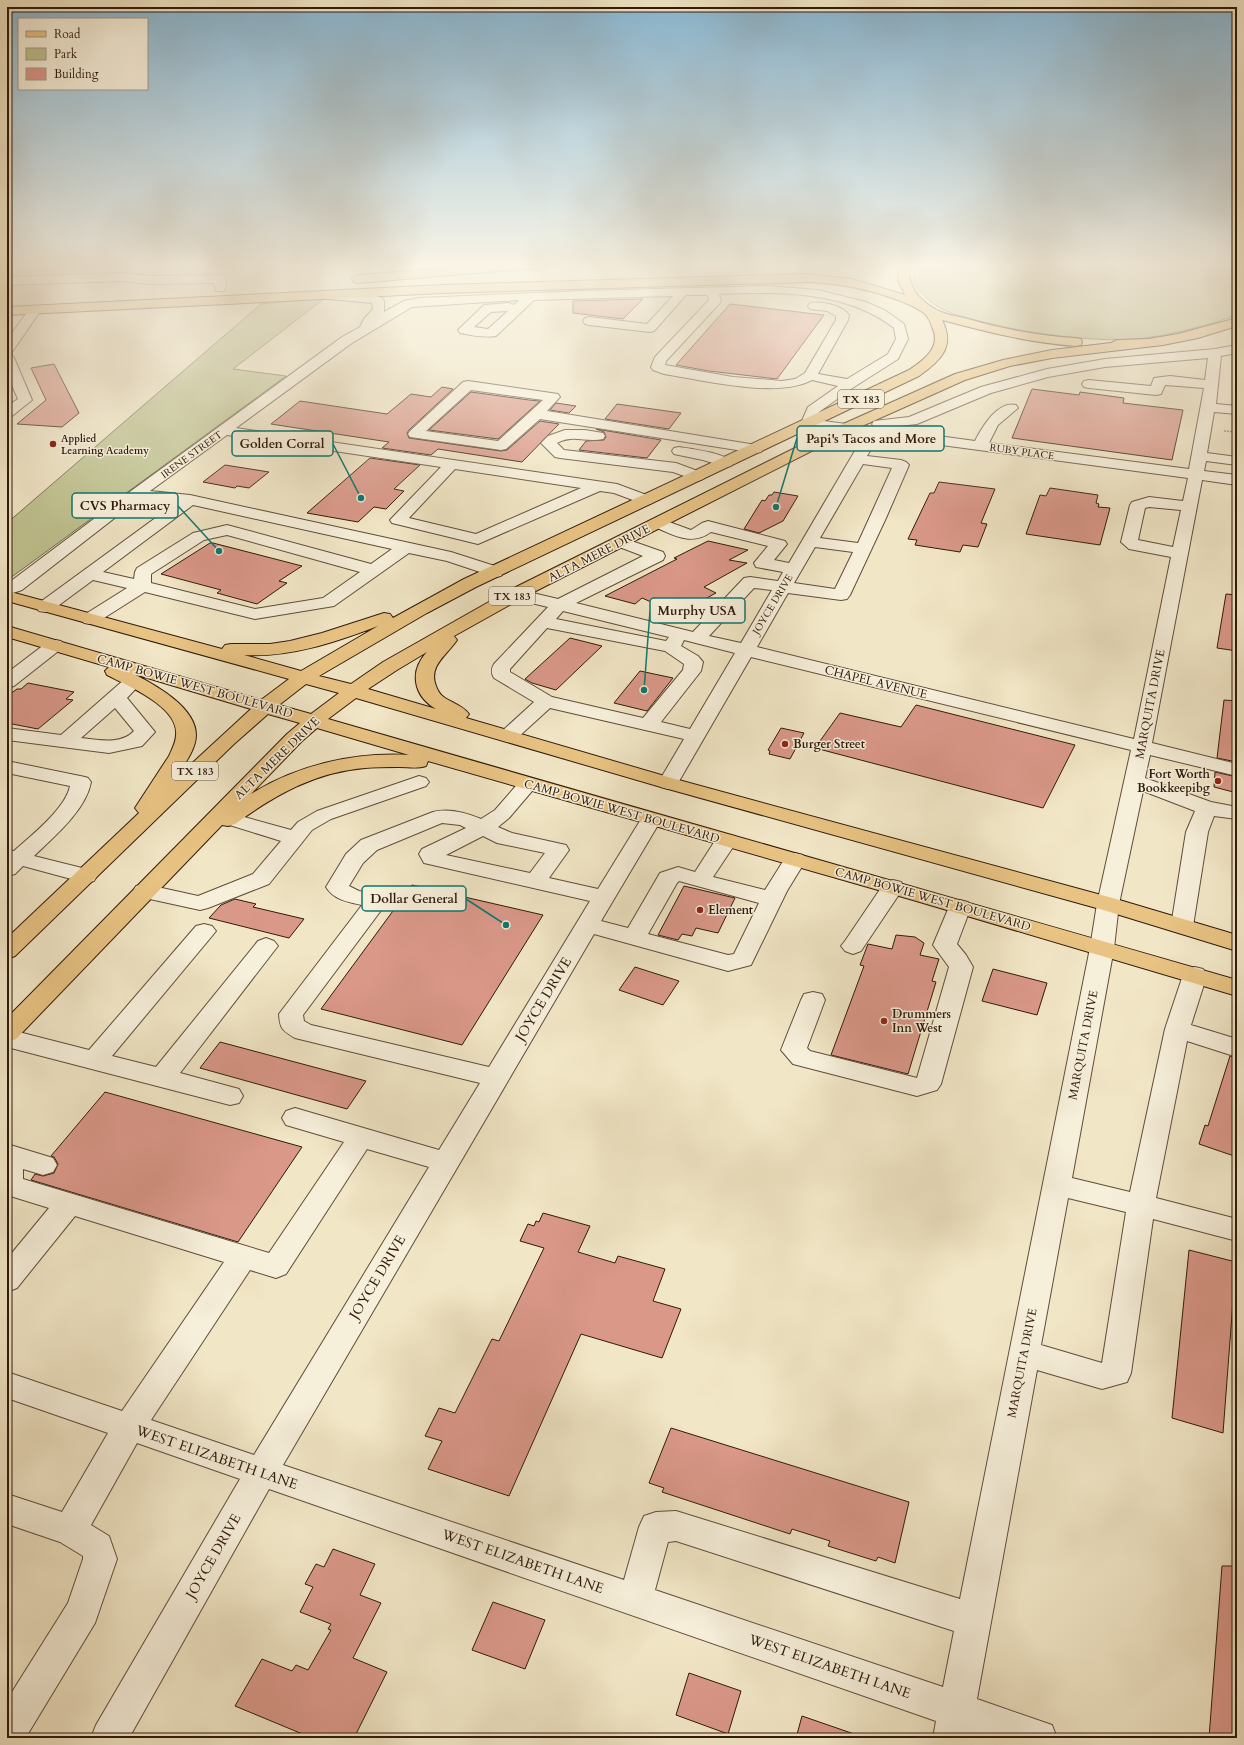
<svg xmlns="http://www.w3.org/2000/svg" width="1244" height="1745" font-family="Cardo,serif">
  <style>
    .green { fill: #c0c391; stroke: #786e4e }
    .building { fill: #da9889; stroke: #301a0b }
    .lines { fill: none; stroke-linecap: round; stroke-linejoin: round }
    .minor-casing { stroke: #604d3a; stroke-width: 2 }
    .major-casing { stroke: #301a0b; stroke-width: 2 }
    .path { stroke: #301a0b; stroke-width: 1.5; stroke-dasharray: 0.5 1; stroke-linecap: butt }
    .minor { fill: #f6efda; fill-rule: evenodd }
    .major { fill: #e8c383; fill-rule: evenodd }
    .poi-dot { fill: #8f2418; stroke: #f6efda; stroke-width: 1.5 }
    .labels { text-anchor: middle; stroke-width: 3; stroke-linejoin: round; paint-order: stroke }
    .far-poi-label { font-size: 10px; font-weight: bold; fill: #301a0b; stroke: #f6efda; text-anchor: start }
    .far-street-label { font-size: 10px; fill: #301a0b; stroke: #f6efda }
    .shield { fill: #f6efda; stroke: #6b5a49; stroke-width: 1 }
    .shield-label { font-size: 11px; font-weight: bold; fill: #301a0b }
    .street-label { font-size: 12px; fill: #301a0b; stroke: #f6efda }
    .poi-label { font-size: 12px; font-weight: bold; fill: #301a0b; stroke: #f6efda; text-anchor: start }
    .near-street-label { font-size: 14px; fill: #301a0b; stroke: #f6efda }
    .leader { fill: none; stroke: #0f766e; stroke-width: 1.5 }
    .callout-dot { fill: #0f766e; stroke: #f6efda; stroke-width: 1.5 }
    .callout { fill: #f6efda; stroke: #0f766e; stroke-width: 1.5 }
    .callout-label { font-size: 13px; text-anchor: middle; font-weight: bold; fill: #301a0b }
  </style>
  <rect width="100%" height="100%" fill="#f1e6c6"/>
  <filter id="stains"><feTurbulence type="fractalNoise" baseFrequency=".005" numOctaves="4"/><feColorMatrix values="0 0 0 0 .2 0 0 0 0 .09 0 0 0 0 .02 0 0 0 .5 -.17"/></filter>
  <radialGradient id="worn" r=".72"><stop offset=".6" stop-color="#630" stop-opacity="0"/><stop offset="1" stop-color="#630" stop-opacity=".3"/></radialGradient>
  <g class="green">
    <path d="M915,265H1237V315C1208,325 1176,334 1145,338C1097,344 1024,333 976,320C966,317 954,315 944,310C932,304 920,294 913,282Z"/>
    <path d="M325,298L233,369L286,376L13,576L7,579V523L261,304Z"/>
  </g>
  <g class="building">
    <path d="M643,299L623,319L573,313V301Z"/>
    <path d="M730,304L824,315L777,379L709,371L676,365Z"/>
    <path d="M54,364L79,413L62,427L17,424L46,400L31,368Z"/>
    <path d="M442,387L453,389L409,430L407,433L409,438L501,451L507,450L540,421L559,424L522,462L438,449L431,455L382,448L389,442L271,424L300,401L387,414L411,394L431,397Z"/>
    <path d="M1032,389L1079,395L1080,392L1124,398L1123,403L1183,410L1172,460L1012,438Z"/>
    <path d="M471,392L529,400L540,401L498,439L429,430Z"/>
    <path d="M556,403L576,406L569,413L550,410Z"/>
    <path d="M617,404L681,413L669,429L605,419Z"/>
    <path d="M596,429L661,440L647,458L579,450L586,441L604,440L606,437L604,432Z"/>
    <path d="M370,458L420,465L394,489L404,491L386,509L374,507L358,522L307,513Z"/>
    <path d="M225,465L269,472L249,488L237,486L235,488L203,482Z"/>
    <path d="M939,482L995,489L981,523L987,524L978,547L963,545L960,552L915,545L917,540L908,539L930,493H934Z"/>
    <path d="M1050,488L1098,495L1096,503L1099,504L1098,507L1110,508L1100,545L1026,534L1040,495L1046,496Z"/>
    <path d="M774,492L798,496L783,521L759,533L744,529L762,500L765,501L769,495H772Z"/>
    <path d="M708,541L748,550L729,560L747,563L704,587L716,593L682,611L673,606L665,604L658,605L642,598L635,604L605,596L677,559L674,558Z"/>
    <path d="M210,543H213L302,566L279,581L287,583L257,604L217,593L221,590L161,574Z"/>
    <path d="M1226,594L1237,595V651L1217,648Z"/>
    <path d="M570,638L602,646L556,690L532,683L525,679Z"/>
    <path d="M640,671L673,678L647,711L614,703Z"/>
    <path d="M28,683L74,692L66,699L73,700L38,729L7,723V696L17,689H21Z"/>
    <path d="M1224,700L1237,701V762L1217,758Z"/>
    <path d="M916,705L1075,745L1043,808L815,748L840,713L901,727Z"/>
    <path d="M781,728L804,733L790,759L769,754L770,751L768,750Z"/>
    <path d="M1215,772L1237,777V793L1214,787Z"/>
    <path d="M412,885L543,915L462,1045L321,1009Z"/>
    <path d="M684,886L735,898L718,933L696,928L692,936L682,934L678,940L658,935Z"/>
    <path d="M235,899L256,904L253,907L304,919L289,938L209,918L221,905Z"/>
    <path d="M896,935L915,937L924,943L920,955L939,959L932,981L936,982L908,1074L831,1055L864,966L860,965L868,944L892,949Z"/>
    <path d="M635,967L679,981L663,1005L619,990Z"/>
    <path d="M993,969L1047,983L1037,1015L982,1001Z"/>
    <path d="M220,1042L366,1081L347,1109L200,1068Z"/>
    <path d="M1230,1056L1237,1058V1157L1199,1144L1205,1125L1208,1126Z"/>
    <path d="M105,1092L302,1147L238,1242L31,1180L35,1174L43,1176L54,1173L58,1164L54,1157L51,1156Z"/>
    <path d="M543,1213L590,1226L578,1252L615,1263L618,1256L665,1269L653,1301L681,1309L662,1358L581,1334L509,1496L428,1469L442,1441L425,1436L439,1408L455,1413L492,1339L499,1341L544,1248L520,1241L528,1224L534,1226L536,1221L539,1222Z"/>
    <path d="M1189,1250L1236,1262L1223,1433L1172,1418Z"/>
    <path d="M671,1428L909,1502L895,1563L878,1557L876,1561L828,1546L830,1541L792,1529L790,1534L662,1492L664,1488L649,1483Z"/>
    <path d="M333,1549L375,1564L360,1595L381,1603L353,1658L387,1672L354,1738H312L235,1706L262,1659L292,1671L296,1665L308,1670L331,1630L328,1629L331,1624L300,1612L313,1587L305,1584L316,1564L324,1567Z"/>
    <path d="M1222,1566H1237V1738H1209Z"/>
    <path d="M493,1602L545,1620L525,1669L472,1650Z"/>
    <path d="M689,1673L741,1691L728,1734L676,1715Z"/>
    <path d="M802,1716L857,1735V1738H796Z"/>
  </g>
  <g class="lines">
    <defs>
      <g id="minor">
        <path d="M495,265H551L545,268L498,271L494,270L492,268Z"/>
        <path d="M122,273L149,276L220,275L224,276C227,280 227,287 224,291H216L214,283L149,284L122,281L7,285V277Z"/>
        <path d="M767,286L818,290L866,302L886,311L904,324L908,339L898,359L854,387L819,412L816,420L877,428L874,427L872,424L874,421L909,417L981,387L1047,369L1105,359L1215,349L1237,345V353L1221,356L1216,404L1237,406V414L1214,412L1207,453L1237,457V465L1206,461L1204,471L1237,475V485L1202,480L1152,743L1237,764V776L1150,755L1145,778L1211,802L1237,807V819L1214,816L1208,832L1193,926L1190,931L1182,933L1174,931L1171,926L1186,832L1195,811L1143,791L1119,904L1114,948L1072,1178L1130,1192L1165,1029L1183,975L1187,969L1195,967L1203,969L1207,975L1191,1025L1237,1039V1057L1187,1041L1156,1198L1237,1219V1241L1153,1219L1131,1373L1127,1382L1102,1389L1037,1370L977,1699L1052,1725L1057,1738H986L970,1733L969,1738H933L936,1721L269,1489L129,1738H91L96,1725L240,1479L137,1443L91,1525L109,1536L117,1559L95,1623L26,1737L7,1738V1700L68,1603L83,1559V1556L60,1542L7,1524V1494L62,1512L108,1433L7,1398V1372L122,1411L224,1262L75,1216L17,1288L7,1292V1259L49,1208L7,1195V1144L53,1158L57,1165L53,1172L43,1175L23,1169V1179L269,1253L344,1142L286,1125L282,1118L286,1111L295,1108L439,1150L480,1083L295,1038C282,1030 280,1029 279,1014L362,905C348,902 334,900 326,887L346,854L361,840L433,812C448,808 467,813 481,819L495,810L521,780L528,778L535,780L538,784L509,818L498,827L512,833L566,845L569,850L549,878L598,889L643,816L650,814L657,816L661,820L601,921L628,928L660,873L678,867L695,872L718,836L726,835L734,836L737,841L713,877L765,890L787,855L795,853L803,855L806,860L787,891L751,965L728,971L594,934L283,1465L624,1580L639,1527L644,1516L656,1512L676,1511L960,1599L1090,948L1097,904L1131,750L751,657L678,783L675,787L668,789L661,787L658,783L684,739L550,708L515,740L508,742L501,740L498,736L501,732L534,702L494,678C491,673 491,669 494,664L548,607L510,598L507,594L510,590L516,589L558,599L643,556L614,545L612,542L614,539L620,537L626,539L663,552L665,556L663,560L576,603L693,632L744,578L750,577L778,581L783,572L756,567L754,563L768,546L711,532C690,547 673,534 652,526L650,523L652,520L658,518L691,530L702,523L708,521L785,541L787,544L774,560L789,563L856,449L842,432L808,427L803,426L801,423L808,407L838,386L812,380C778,399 703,380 664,374L653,370L651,367L655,357L709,300L707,295H686L654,331L650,332L589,325L585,324L583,321L585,318L589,317L647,324L673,296L534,300L496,336C485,338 470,335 460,333L458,330L484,305L509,303L514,305L519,300L412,307L352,343L236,428L617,484L652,497L654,500L652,503L646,505L614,493L600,491L478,544L392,523L390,520L441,467L227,435L150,491L190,495L451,552L501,568L503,572L501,576L495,577L447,561L409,553L334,606L255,619L145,592L96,623L90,624L84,623L81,619L84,615L127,588L93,580L51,611L45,612L39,611L36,607L39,603L176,503L139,499L22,590L7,595V584L131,491L342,337L360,327L364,319L373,309L372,303L329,299L325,298L323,295L325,292L329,291L371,295L382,298L384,301V312L404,301L419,298L583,291ZM719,294C778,292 845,290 894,328L896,339L888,354L847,379L818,374L848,320L849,315C842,305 821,301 810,303L808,306L810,309L827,311L836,316V320L805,373L795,379L782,381L733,377L665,365L666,361L719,304L721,301ZM508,311L488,329L474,327L491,312ZM1208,358L1205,380L1170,376L1154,378L1151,386L1089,380L1084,381L1082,384L1084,387L1089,388L1156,395L1161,394L1165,385L1204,388L1189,469L989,443L998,425L1018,408L1016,405C998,400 982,427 975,441L880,428L917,424L991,393L1048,377L1105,367ZM859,434L1188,478L1183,501L1149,497L1132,502L1130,505L1121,542L1129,549L1171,557L1134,739L757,647L788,593L841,600L847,599L850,595L886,518L909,465L906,462L901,460L867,456L871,449ZM863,464L892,468L858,543L820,538ZM455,469L581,488L476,534L409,518ZM193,505L392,549L371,564L227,525L193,533L137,568L135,572L134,579L103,572ZM1149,507L1181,510L1173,547L1138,540L1145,508ZM227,535L360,572L323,598L255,609L151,583V574L204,540ZM815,547L853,552L835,589L794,583ZM754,588L772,590L741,643L709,636ZM563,611L669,637L666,641L556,619ZM547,628L665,651L684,664L683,670L643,718L552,697L510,672V669ZM684,640L735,653L690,729L661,722L701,671L703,662L698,656L681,646ZM442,823L460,825L466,828L422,849L419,854L424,863L590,901L489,1067L311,1025L304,1021L303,1015L388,901L385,896L359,891L349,886L363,863L377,850ZM483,836L497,843L545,853L530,873L446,855ZM679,881L759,903L734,954L728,955L648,934L677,883ZM367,1149L429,1167L254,1455L151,1420L250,1270L276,1278L286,1274ZM1068,1198L1126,1212L1102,1363L1041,1345ZM676,1541L954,1631L943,1687L655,1590L668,1542Z"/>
        <path d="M35,306L39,307L41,310L12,352L7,353V340L31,307Z"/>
        <path d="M7,354L12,355L14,358L32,400L12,416L7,417V406L18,399L7,374Z"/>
        <path d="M468,381L558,394L560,397L547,411L756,445L761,446L763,449L761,452L756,453L540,419L506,449L501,450L410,437L408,434L410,431L463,382ZM471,390L543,400L498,441L426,431Z"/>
        <path d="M565,430H585L603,433L605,436L603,439C587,443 573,434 557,443L564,450L676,463L703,473L706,476L703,479L698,481L673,472L560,458L555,457L541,443L548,436Z"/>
        <path d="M679,447C692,449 726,453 733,463L731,466L726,467L703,460L674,454L672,451L674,448Z"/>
        <path d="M55,640L61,641L64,645L61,649L14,686L7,688V673L49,641Z"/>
        <path d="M133,676L140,678L142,682L127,698L155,732L142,746L109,753L7,740V728L61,735L126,678ZM115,708L134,731C121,745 99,740 81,738Z"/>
        <path d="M12,762L85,777L88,778L91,782C86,810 54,837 34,856L94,871L97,876L94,881L86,883L23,866L15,874L7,876V850L14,851C31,836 66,808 70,786L7,773V763Z"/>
        <path d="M419,776L426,778L429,782L426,786L331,819L312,830L269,884L208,908L200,910L136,896L133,891L136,886L144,884L198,896L253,874L281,841L223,823L219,819L223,815L230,813L291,830L298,822L317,811Z"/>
        <path d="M893,880L901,882L904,887L861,951L853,954L845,951L841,946L845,941L885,882Z"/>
        <path d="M960,900L968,902L971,907L957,944L966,955L973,967L941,1084L937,1090L917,1096L793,1064L781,1050L801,1000L804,994L813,992L822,994L825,1000L807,1048L810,1051L917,1078L949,967L933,945L949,907L952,902Z"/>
        <path d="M204,924L212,926L216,931L212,936L112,1056L156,1067L258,941L266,938L274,941L278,946L274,951L180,1073L239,1089L243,1096L239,1103L230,1105L7,1047V1029L89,1050L196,926Z"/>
      </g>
      <g id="major">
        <path d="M489,265H501L504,268L502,270L498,271L358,283L354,282L352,279L354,276L358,275Z"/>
        <path d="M899,265H911C905,284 919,300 935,309C945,315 957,316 968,319C1003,329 1039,336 1076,338L1081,339L1082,342L1081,345L1076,346C1030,343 987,332 942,320C956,347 940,361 919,376L476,587L427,613L319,676L351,684L383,662L510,590L841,425L955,374L1003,360L1052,350L1111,343L1117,340L1148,339L1178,334L1237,318V326L1198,338L1163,345L1052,358L1010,366L965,380L851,431L522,598L454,636L457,640C447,655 428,666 436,686C438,691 440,695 445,698C453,703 463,706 469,714L466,718L675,779L1116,899L1237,935V951L1100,909L661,787L356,698L328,719C631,807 934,892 1237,980V996L913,900L428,761L426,766C417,769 408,767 399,767C388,767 376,767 365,768C315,772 275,795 235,824L228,826L222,825L16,1039L7,1042V1018L287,734L300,723L268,714L234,744L15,956L7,959V938L139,813L135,808L169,756C172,749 176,742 176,735C179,707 128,686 107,675L105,671L109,667L7,637V626L261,700L289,679L7,601V591L222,649L225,645L231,644H270L290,641L322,633L384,613L390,614L393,618L464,579L909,370C924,360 942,347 932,327C931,323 928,317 925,314C917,307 907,304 898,300C868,289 839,283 808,282L442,293L7,315V307L442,285L808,274L852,279L905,295L898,280ZM378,626L301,671L244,655C289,658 336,642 378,626ZM427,652C409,671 413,696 436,709L368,689L397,670ZM134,674L251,709L175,779C183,766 196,750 196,735C196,707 155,685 134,674ZM306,684L339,693L311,714L279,705ZM317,728L409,755C354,752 297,765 251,794L301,742Z"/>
      </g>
    </defs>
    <use href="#minor" class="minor-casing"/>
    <use href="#major" class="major-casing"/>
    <path class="path" d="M1224,431L1237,432"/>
    <use href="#minor" class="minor"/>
    <use href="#major" class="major"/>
  </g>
  <linearGradient id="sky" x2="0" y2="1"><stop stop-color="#89b8d5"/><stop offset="0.52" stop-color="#f9f4e5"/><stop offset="1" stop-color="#f9f4e5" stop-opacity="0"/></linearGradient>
  <rect width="1244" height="510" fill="url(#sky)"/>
  <g class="poi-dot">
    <circle cx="53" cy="444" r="4"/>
    <circle cx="785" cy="744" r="4"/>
    <circle cx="1218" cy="781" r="4"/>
    <circle cx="700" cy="910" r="4"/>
    <circle cx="884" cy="1021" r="4"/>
  </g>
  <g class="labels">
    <g class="far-poi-label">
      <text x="61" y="442">Applied<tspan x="61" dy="12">Learning Academy</tspan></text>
    </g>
    <g class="far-street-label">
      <text transform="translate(1022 451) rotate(8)" y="4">RUBY PLACE</text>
      <text transform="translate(191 454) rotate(-36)" y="4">IRENE STREET</text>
      <text transform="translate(772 604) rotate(-59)" y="4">JOYCE DRIVE</text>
    </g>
    <g class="shield">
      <rect x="838" y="390" width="46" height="18" rx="3"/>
      <rect x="489" y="587" width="46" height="18" rx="3"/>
      <rect x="172" y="762" width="46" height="18" rx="3"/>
    </g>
    <g class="shield-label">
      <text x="861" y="403">TX 183</text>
      <text x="512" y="600">TX 183</text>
      <text x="195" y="775">TX 183</text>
    </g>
    <g class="street-label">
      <text transform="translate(599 553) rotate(-27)" y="4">ALTA MERE DRIVE</text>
      <text transform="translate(876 682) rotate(14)" y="4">CHAPEL AVENUE</text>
      <text transform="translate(195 686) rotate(16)" y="4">CAMP BOWIE WEST BOULEVARD</text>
      <text transform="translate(1150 704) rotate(-79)" y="4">MARQUITA DRIVE</text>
      <text transform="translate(277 758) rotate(-44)" y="4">ALTA MERE DRIVE</text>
      <text transform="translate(622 811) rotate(16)" y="4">CAMP BOWIE WEST BOULEVARD</text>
      <text transform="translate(933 899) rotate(16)" y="4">CAMP BOWIE WEST BOULEVARD</text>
      <text transform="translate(1083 1045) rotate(-79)" y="4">MARQUITA DRIVE</text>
      <text transform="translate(1022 1363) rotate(-79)" y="4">MARQUITA DRIVE</text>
    </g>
    <g class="poi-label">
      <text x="793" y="748">Burger Street</text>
      <text x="1210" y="778" text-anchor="end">Fort Worth<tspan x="1210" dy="14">Bookkeepibg</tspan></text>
      <text x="708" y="914">Element</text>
      <text x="892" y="1018">Drummers<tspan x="892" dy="14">Inn West</tspan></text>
    </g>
    <g class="near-street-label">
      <text transform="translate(543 999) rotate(-59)" y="5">JOYCE DRIVE</text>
      <text transform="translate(377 1277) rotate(-59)" y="5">JOYCE DRIVE</text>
      <text transform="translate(217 1457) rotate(19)" y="5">WEST ELIZABETH LANE</text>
      <text transform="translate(213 1556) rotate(-60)" y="5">JOYCE DRIVE</text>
      <text transform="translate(523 1561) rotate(19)" y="5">WEST ELIZABETH LANE</text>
      <text transform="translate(830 1666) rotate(19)" y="5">WEST ELIZABETH LANE</text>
    </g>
  </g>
  <path class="leader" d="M776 507L797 438M361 498L333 444M219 551L178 506M644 690L650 611M506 925L466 899"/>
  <g class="callout-dot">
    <circle cx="776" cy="507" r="4"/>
    <circle cx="361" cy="498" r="4"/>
    <circle cx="219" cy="551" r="4"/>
    <circle cx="644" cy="690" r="4"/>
    <circle cx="506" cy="925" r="4"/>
  </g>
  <g class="callout">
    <rect x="797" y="426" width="147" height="25" rx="4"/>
    <rect x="232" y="431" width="101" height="25" rx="4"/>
    <rect x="72" y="493" width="106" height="25" rx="4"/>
    <rect x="650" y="598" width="95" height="25" rx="4"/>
    <rect x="362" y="886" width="104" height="25" rx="4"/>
  </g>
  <g class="callout-label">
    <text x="871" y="443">Papi's Tacos and More</text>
    <text x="282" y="448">Golden Corral</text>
    <text x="125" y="510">CVS Pharmacy</text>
    <text x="697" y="615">Murphy USA</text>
    <text x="414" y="903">Dollar General</text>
  </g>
  <rect width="1244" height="1745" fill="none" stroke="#f1e6c6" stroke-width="24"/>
  <rect x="8" y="8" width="1228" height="1729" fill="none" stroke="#301a0b" stroke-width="2"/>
  <rect x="12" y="12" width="1220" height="1721" fill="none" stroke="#301a0b"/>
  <rect x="18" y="18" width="130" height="72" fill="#f6efda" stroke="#a79a87"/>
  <rect x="26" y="31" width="20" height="6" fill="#e8c383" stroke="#a79a87"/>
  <text x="54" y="38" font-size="12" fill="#301a0b">Road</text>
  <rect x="26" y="48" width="20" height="12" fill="#c0c391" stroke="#a79a87"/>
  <text x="54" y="58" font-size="12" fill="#301a0b">Park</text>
  <rect x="26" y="68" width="20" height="12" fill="#da9889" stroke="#a79a87"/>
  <text x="54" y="78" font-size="12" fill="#301a0b">Building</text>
  <rect width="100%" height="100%" filter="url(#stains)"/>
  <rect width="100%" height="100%" fill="url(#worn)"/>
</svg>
